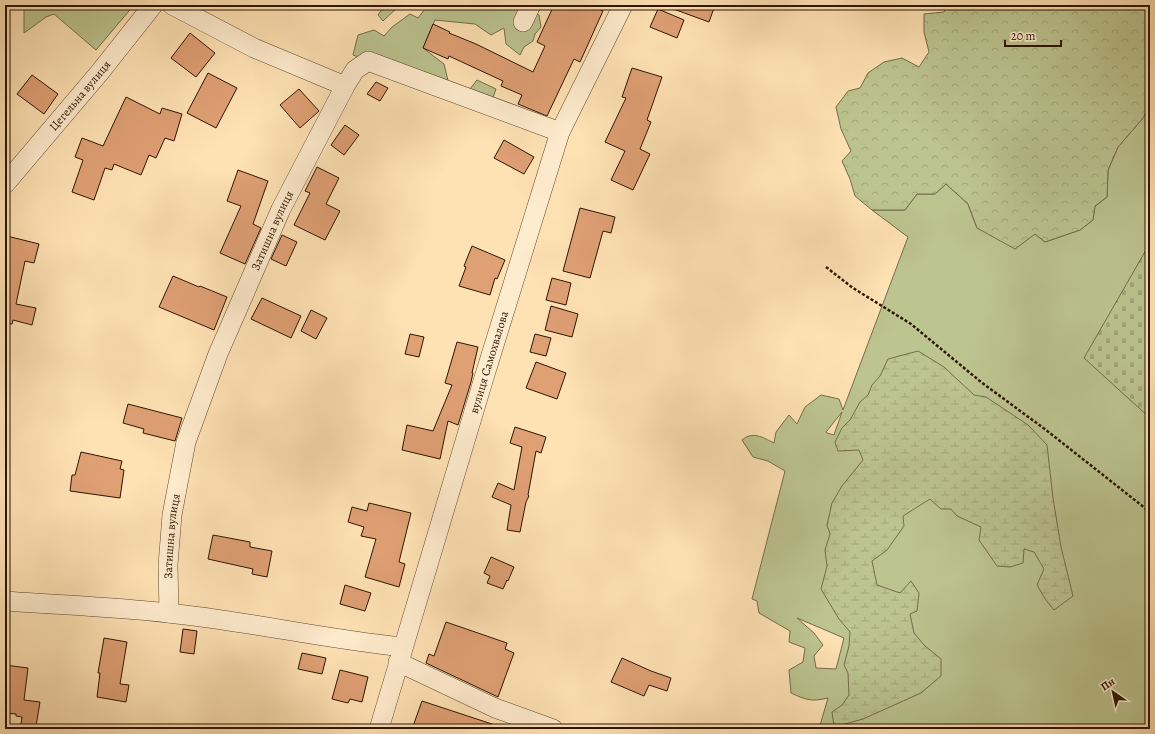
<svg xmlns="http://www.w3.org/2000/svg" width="1155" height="734" font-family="Alegreya,serif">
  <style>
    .green { fill: #bcc490; stroke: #746c4a; fill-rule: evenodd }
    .forest { fill: url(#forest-crowns); stroke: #746c4a }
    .wetland { fill: url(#wetland-marsh); stroke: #746c4a }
    .cemetery { fill: url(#cemetery-stones); stroke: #746c4a }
    .building { fill: #dfa074; stroke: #2d1403 }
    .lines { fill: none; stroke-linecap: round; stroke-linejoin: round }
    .minor-casing { stroke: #62482f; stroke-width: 20 }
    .path { stroke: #2d1403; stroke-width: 2.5; stroke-dasharray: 3 2; stroke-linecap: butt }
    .minor { stroke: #ffecce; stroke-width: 19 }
    .labels { text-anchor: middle; stroke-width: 3; stroke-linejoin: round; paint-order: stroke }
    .street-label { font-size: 12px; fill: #2d1403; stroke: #ffecce }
  </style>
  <defs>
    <pattern id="forest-crowns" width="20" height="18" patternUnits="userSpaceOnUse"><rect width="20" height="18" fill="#bcc490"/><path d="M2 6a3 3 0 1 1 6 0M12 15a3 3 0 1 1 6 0" fill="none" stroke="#a2a87b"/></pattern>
    <pattern id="wetland-marsh" width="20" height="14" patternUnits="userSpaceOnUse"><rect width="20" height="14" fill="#bcc490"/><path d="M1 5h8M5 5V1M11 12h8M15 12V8" fill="none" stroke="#a2a87b"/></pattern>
    <pattern id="cemetery-stones" width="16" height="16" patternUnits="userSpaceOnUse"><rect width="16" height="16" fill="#bcc490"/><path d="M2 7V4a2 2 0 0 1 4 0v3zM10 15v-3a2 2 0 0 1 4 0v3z" fill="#a2a87b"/></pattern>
  </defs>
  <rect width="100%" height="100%" fill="#ffe2b4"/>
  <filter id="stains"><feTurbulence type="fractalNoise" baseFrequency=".005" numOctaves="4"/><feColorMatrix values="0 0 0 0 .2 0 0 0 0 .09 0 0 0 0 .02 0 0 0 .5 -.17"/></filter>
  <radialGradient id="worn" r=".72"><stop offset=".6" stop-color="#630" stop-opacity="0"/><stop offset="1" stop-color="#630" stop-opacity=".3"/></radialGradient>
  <g class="green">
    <path d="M24,5H134L96,50L54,14L46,17L24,33Z"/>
    <path d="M385,5H400L383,21L378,15Z"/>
    <path d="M428,5H521L539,15L541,27L535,34L533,41L524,47L520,55L506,44L504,28L491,35L475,24L435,20L423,48L444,64L450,89L466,94L477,80L496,89L490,106L353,55L358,35L374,30L384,36L392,27L410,14L418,18Z"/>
    <path d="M1150,105V729H819L828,698C812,702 806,700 791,693L789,670L803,662L805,648L789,642L790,631L759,613L757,601L752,599L785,471L768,461L753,457L742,440C753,431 762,437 774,443L776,432L789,415L797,424L805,407L821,395L839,399L843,410L908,237L872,210H905L917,194H935L946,184L968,204L977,228L1035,234L1045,242L1080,230L1093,220L1095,206L1107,197L1108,170L1118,147L1143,118ZM842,412L834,435L827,433L826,432ZM797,618L844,638L836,669L816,668L814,656L823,645L814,633Z"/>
  </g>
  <path class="forest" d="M948,5H1150V105L1143,118L1118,147L1108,170L1107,197L1095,206L1093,220L1080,230L1045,242L1035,234L1015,249L977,228L968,204L946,184L935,194H917L905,210H872L855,196L850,179L842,161L851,151L841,129L836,107L848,91L860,88L868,73L884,62L902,58L919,67L929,52L924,32V14L944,12Z"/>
  <path class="wetland" d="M918,351L944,367L974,395L986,397L1028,425L1047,445L1053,498L1061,547L1073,596L1054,610L1046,600L1037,585L1044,569L1034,552L1024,549L1023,563L1010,567L997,566L979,540L981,527L957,516L951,509H941L930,499L903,516L904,526L887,550L872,561L877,585L900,593L911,581L919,593L917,611L910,614L914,633L924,645L941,659V676L921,693L863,719L834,727L832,712L842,705L849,695L848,673L844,665L849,646L850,632L839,619L821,589L827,566L825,550L830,534L827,525L832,503L842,486L863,460L859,450L838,451L835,442L842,428L850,420L860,402L868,395L872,385L880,376L888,359Z"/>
  <path class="cemetery" d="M1150,243V418L1084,358Z"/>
  <g class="building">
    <path d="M554,5H589L603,11L580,62L574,59L547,116L518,104L522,95L501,86L503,81L449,56L448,59L423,48L433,24L450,32L449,33L476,44L533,72L545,46L537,42Z"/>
    <path d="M668,5H715L709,22L668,7Z"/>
    <path d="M658,9L684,20L677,38L650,27Z"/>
    <path d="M190,33L215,53L196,77L171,58Z"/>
    <path d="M632,68L662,77L647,120L651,122L640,149L650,154L633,190L611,180L625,151L605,142L626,98L622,97Z"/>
    <path d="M208,73L237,88L216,128L187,113Z"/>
    <path d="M32,75L58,94L44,114L17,94Z"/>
    <path d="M376,82L388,88L380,101L367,94Z"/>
    <path d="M299,89L319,111L300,128L280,105Z"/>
    <path d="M126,97L160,114L162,108L182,114L174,141L165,138L156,158L149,155L141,175L114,164L112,170L105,168L94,200L72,192L83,160L75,157L82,138L103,146Z"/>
    <path d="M345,125L359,135L344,155L331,145Z"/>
    <path d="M504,140L534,157L524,174L494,158Z"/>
    <path d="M317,167L339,178L326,204L340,211L325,240L294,225L310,193L305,191Z"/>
    <path d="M238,170L268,181L253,224L261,228L245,264L220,253L241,206L227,201Z"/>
    <path d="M580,208L615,217L611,233L603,231L590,278L563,271Z"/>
    <path d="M282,235L297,242L286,266L271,259Z"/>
    <path d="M7,236L39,244L34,263L25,261L16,304L36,308L32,325L13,320L12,324L5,323V244Z"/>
    <path d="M472,246L505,260L497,279L495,278L490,295L459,286L466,267L464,266Z"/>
    <path d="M173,276L199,287L200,286L227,297L214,330L159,307Z"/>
    <path d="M552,278L571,283L566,305L546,300Z"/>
    <path d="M262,298L301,316L291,338L251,319Z"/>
    <path d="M551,306L578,314L572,337L545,330Z"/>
    <path d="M311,310L327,318L316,339L301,331Z"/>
    <path d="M410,334L424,337L419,357L405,354Z"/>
    <path d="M535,334L551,338L546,356L530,352Z"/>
    <path d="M457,342L478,347L472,373H473L471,382L458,425L448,421L440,459L402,450L407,425L433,431L452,385L445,383Z"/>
    <path d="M536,362L566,373L557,399L526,388Z"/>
    <path d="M128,404L182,418L175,441L143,433L144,429L123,423Z"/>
    <path d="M515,427L546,437L541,453L536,451L528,495L529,496L526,502L520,532L507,530L511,505L492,497L498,483L514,490L522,447L510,443Z"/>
    <path d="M81,452L122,461L120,469L124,470L120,498L70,491L72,475H75Z"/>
    <path d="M369,503L411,513L399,562L405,564L399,587L365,577L376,539L361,536L364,527L348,522L352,507L367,511Z"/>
    <path d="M213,535L250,542V547L272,551L267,577L252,574L253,569L208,559Z"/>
    <path d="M491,557L514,567L508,581L507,580L503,589L487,583L490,576L484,573Z"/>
    <path d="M345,585L371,593L365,611L340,604Z"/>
    <path d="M446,622L507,643L505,649L514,653L498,697L426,663L429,654L434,656Z"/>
    <path d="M183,629L197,631L194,654L180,652Z"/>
    <path d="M104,638L127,642L120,684L129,685L126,702L97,697L100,673H98Z"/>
    <path d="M302,653L326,658L322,674L298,669Z"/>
    <path d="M622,658L651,671L671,678L667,691L649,685L644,696L611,682Z"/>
    <path d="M5,665L28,668L24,700L40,702L36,726L21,725L22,717L16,716V714L5,713Z"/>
    <path d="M340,670L368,677L362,702L350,699L348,703L332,699Z"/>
    <path d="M422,701L498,726L497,729H412Z"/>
  </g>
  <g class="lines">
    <defs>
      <g id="minor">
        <path d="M172,5L254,48L345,86"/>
        <path d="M523,22L531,5"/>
        <path id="s1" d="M5,184L100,72L153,5"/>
        <path d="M5,601C59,605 114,607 168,613C247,621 324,639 403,647"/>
        <path id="s2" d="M169,613L168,565L172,515L186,442L218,354L281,209L345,86L355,70L368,61L560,132"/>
        <path d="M398,662L495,708L553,729"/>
        <path id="s3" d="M379,729L483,381L560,132L623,5"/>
      </g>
    </defs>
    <use href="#minor" class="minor-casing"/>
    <path class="path" d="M826,267L853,288L911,324L981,382L1046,430L1150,512"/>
    <use href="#minor" class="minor"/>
  </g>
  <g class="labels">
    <g class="street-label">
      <text dy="4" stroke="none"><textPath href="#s1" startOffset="116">Цегельна вулиця</textPath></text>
      <text dy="4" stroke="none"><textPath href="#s2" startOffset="401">Затишна вулиця</textPath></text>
      <text dy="4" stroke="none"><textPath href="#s3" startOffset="383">вулиця Самохвалова</textPath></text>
      <text dy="4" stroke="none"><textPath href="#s2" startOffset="77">Затишна вулиця</textPath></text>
    </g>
  </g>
  <rect width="1155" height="734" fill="none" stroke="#ffe2b4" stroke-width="20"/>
  <rect x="6" y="6" width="1143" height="722" fill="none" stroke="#2d1403" stroke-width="2"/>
  <rect x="10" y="10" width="1135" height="714" fill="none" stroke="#2d1403"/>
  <g transform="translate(1113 692) rotate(326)" stroke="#ffecce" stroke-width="3" paint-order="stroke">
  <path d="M0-3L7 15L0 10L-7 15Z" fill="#2d1403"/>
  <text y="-6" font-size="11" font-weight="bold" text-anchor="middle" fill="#2d1403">Пн</text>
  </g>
  <path d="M1005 40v6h56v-6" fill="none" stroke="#2d1403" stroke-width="2"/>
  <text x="1011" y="40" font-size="12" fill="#2d1403" stroke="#ffecce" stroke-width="3" paint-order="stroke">20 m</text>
  <rect width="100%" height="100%" filter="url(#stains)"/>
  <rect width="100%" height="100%" fill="url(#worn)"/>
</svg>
